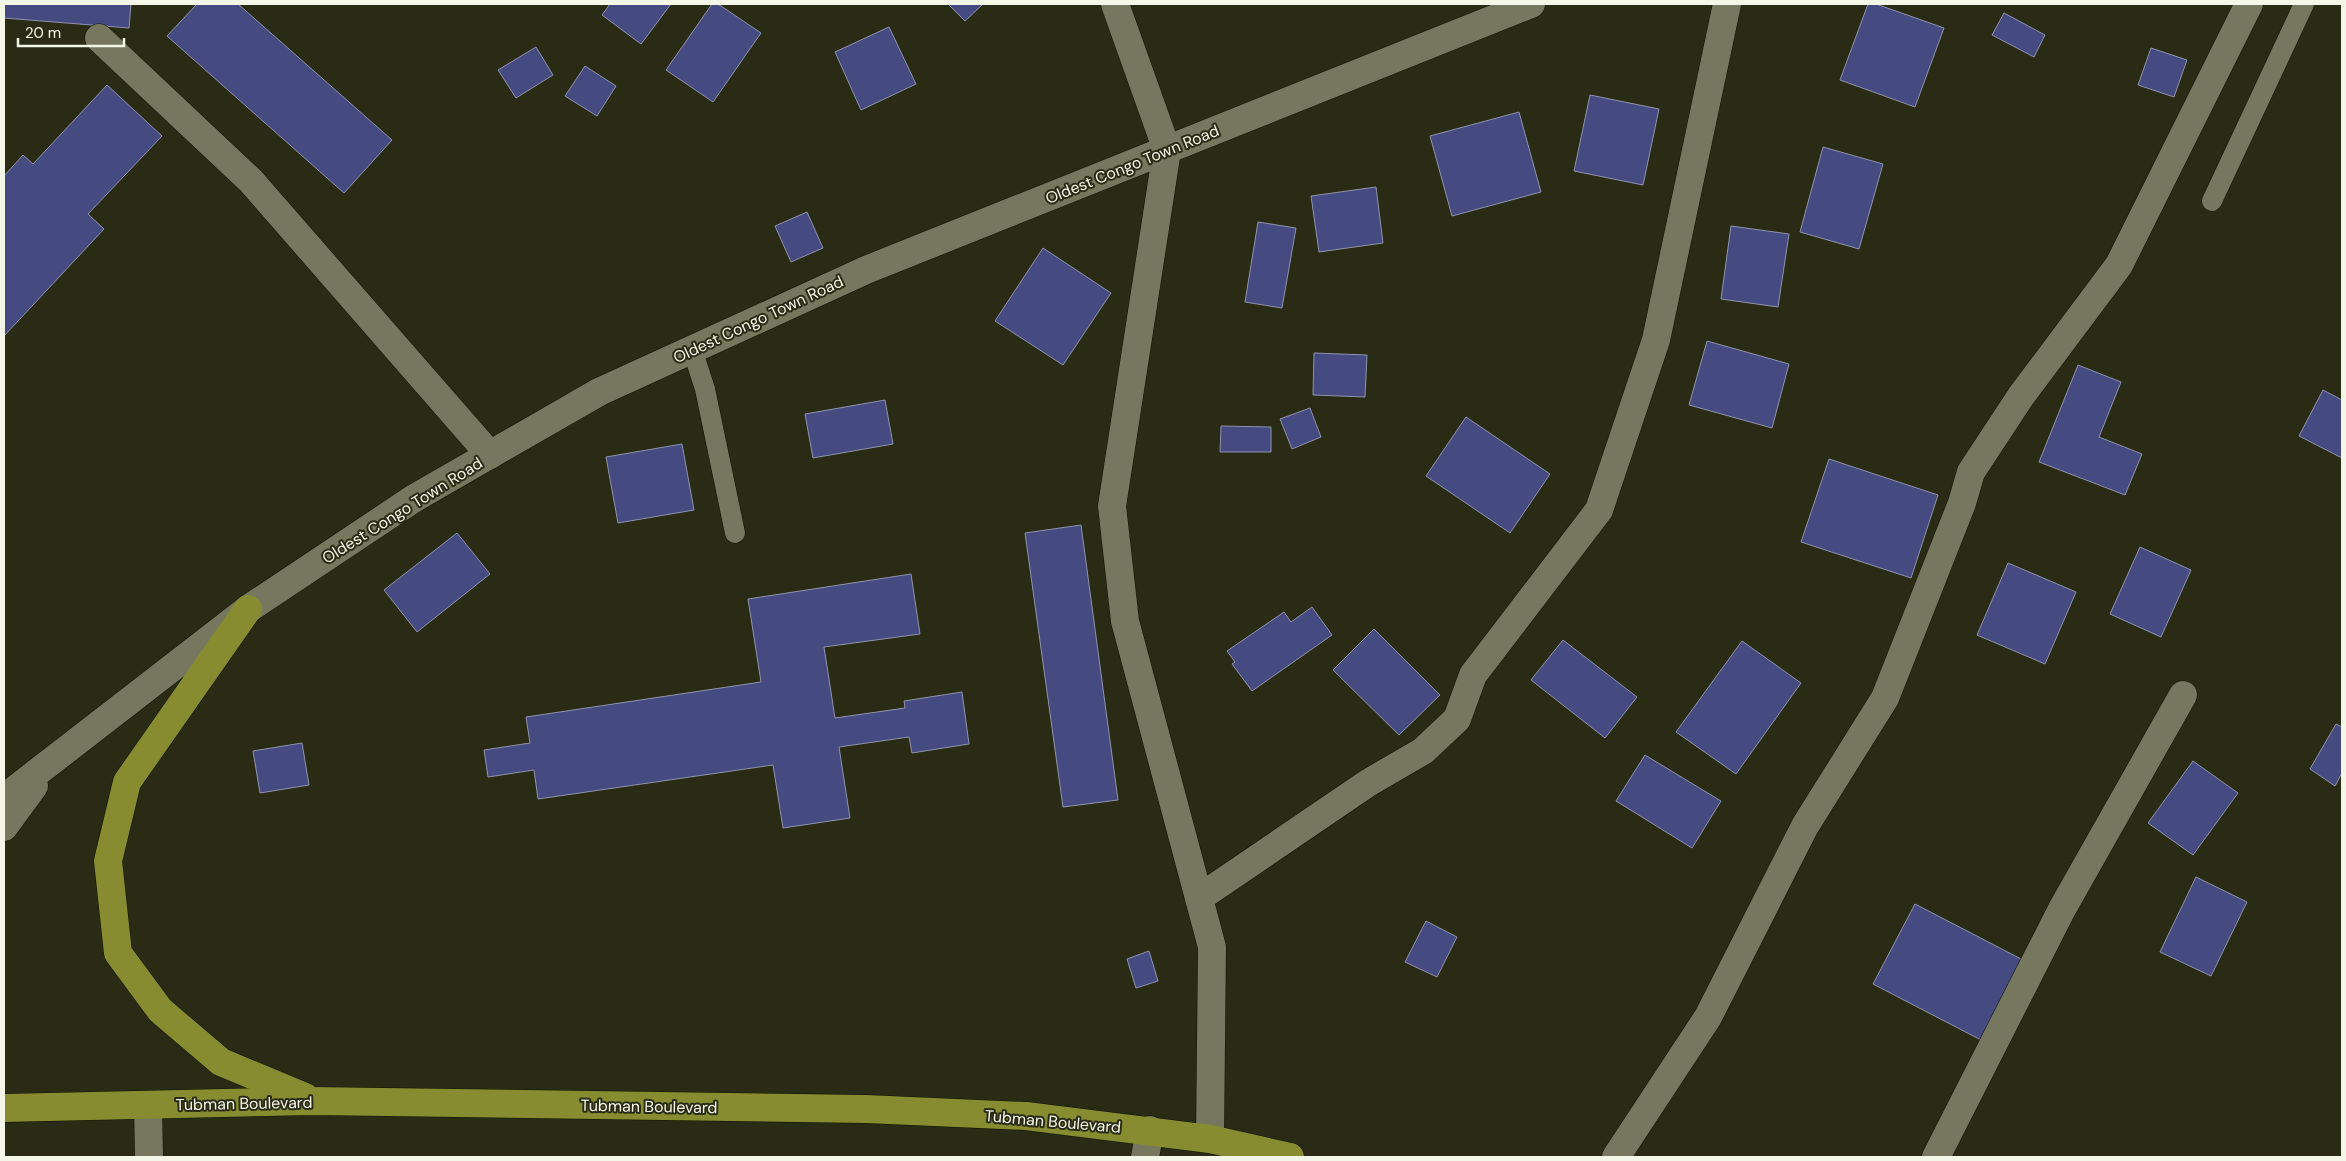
<svg xmlns="http://www.w3.org/2000/svg" width="2346" height="1161" font-family="'DM Sans',sans-serif">
  <style>
    .building { fill: #454a81; stroke: #9094ad }
    .lines { fill: none; stroke-linecap: round; stroke-linejoin: round }
    .lane-casing { stroke: #121301; stroke-width: 21 }
    .street-casing { stroke: #121301; stroke-width: 29 }
    .secondary-casing { stroke: #121301; stroke-width: 29 }
    .highway-casing { stroke: #121301; stroke-width: 29 }
    .lane { stroke: #75785f; stroke-width: 20 }
    .street { stroke: #75785f; stroke-width: 28 }
    .secondary { stroke: #75785f; stroke-width: 28 }
    .highway { stroke: #878c31; stroke-width: 28 }
    .labels { text-anchor: middle; stroke-width: 4; stroke-linejoin: round; paint-order: stroke }
    .street-label { font-size: 16px; fill: #f4f6e8; stroke: #292b14 }
  </style>
  <rect width="100%" height="100%" fill="#292b14"/>
  <g class="building">
    <path d="M4,4H131L129,28L4,18Z"/>
    <path d="M197,4H238L392,140L344,193L167,36Z"/>
    <path d="M610,4H671L641,44L602,15Z"/>
    <path d="M712,4H718L761,33L713,102L666,70Z"/>
    <path d="M948,4H983L965,21Z"/>
    <path d="M1868,4H1876L1944,28L1915,107L1840,80Z"/>
    <path d="M2004,13L2045,35L2034,57L1992,35Z"/>
    <path d="M889,27L916,84L861,110L835,52Z"/>
    <path d="M536,47L553,75L516,98L498,70Z"/>
    <path d="M2151,48L2187,60L2174,97L2138,85Z"/>
    <path d="M585,66L616,86L597,116L565,96Z"/>
    <path d="M107,85L162,136L88,214L104,229L4,336V176L23,155L33,164Z"/>
    <path d="M1590,95L1659,109L1643,185L1574,171Z"/>
    <path d="M1519,112L1541,192L1452,216L1430,136Z"/>
    <path d="M1823,147L1883,164L1859,249L1800,232Z"/>
    <path d="M1376,187L1383,243L1319,252L1311,196Z"/>
    <path d="M807,212L823,248L791,262L775,226Z"/>
    <path d="M1258,222L1296,228L1282,308L1245,302Z"/>
    <path d="M1731,226L1789,234L1778,307L1721,299Z"/>
    <path d="M1043,248L1111,293L1063,365L995,321Z"/>
    <path d="M1707,341L1789,364L1772,428L1689,405Z"/>
    <path d="M1314,353L1367,355L1365,397L1313,395Z"/>
    <path d="M2078,365L2121,382L2099,437L2142,454L2125,495L2039,462Z"/>
    <path d="M2323,390L2342,400V458L2299,436Z"/>
    <path d="M885,400L893,444L813,458L805,414Z"/>
    <path d="M1310,408L1321,437L1292,449L1280,419Z"/>
    <path d="M1466,417L1550,474L1510,533L1426,476Z"/>
    <path d="M1221,426L1271,427V452H1220Z"/>
    <path d="M682,444L694,510L618,523L606,457Z"/>
    <path d="M1829,459L1938,495L1911,578L1801,542Z"/>
    <path d="M1081,525L1118,800L1063,807L1025,533Z"/>
    <path d="M457,533L490,574L417,632L384,590Z"/>
    <path d="M2140,547L2191,570L2161,637L2110,614Z"/>
    <path d="M2008,563L2076,592L2045,664L1977,635Z"/>
    <path d="M911,574L920,634L824,647L835,718L905,708L904,701L962,692L969,744L912,753L909,737L839,747L850,818L783,828L773,765L538,799L534,770L488,777L484,750L530,743L526,717L761,682L748,599Z"/>
    <path d="M1312,607L1332,635L1252,691L1232,664L1235,662L1227,651L1284,612L1291,622Z"/>
    <path d="M1374,629L1440,695L1399,735L1333,670Z"/>
    <path d="M1563,640L1637,697L1605,738L1531,680Z"/>
    <path d="M1742,641L1801,683L1736,774L1676,732Z"/>
    <path d="M2336,724L2342,727V773L2335,786L2310,769Z"/>
    <path d="M302,743L309,785L260,793L253,751Z"/>
    <path d="M1645,755L1721,801L1692,848L1616,801Z"/>
    <path d="M2193,761L2238,793L2193,855L2148,823Z"/>
    <path d="M2196,877L2247,902L2211,976L2160,952Z"/>
    <path d="M1915,904L2023,960L1981,1040L1873,984Z"/>
    <path d="M1426,921L1457,937L1437,977L1405,962Z"/>
    <path d="M1149,951L1158,981L1136,988L1127,959Z"/>
  </g>
  <g class="lines">
    <defs>
      <g id="lane">
        <path d="M2212,201L2304,4"/>
        <path d="M692,349L705,389L735,533"/>
      </g>
      <g id="street">
        <path d="M99,38L251,181L490,455"/>
        <path d="M1167,150L1112,506L1125,621L1212,947L1210,1139"/>
        <path d="M1199,898L1368,783L1423,751L1457,719L1473,675L1599,510L1656,340L1727,4"/>
        <path d="M148,1105L149,1157"/>
        <path d="M1145,1157L1150,1130"/>
        <path d="M1616,1157L1708,1017L1805,826L1885,698L1962,503L1971,472L2021,396L2119,265L2249,4"/>
        <path d="M1936,1157L2062,909L2183,695"/>
      </g>
      <g id="secondary">
        <path d="M1115,4L1167,150"/>
        <path d="M4,798L248,609L413,499L599,392L866,270L1531,4"/>
        <path d="M4,827L34,786"/>
      </g>
      <g id="highway">
        <path d="M248,609L127,782L108,861L118,953L160,1010L221,1062L305,1097"/>
        <path d="M4,1108L313,1101L866,1109L1026,1116L1210,1139L1290,1157"/>
      </g>
    </defs>
    <use href="#lane" class="lane-casing"/>
    <use href="#street" class="street-casing"/>
    <use href="#secondary" class="secondary-casing"/>
    <use href="#highway" class="highway-casing"/>
    <use href="#lane" class="lane"/>
    <use href="#street" class="street"/>
    <use href="#secondary" class="secondary"/>
    <use href="#highway" class="highway"/>
  </g>
  <g class="labels">
    <g class="street-label">
      <text transform="translate(1132 164) rotate(-22)" y="6">Oldest Congo Town Road</text>
      <text transform="translate(758 319) rotate(-25)" y="6">Oldest Congo Town Road</text>
      <text transform="translate(402 510) rotate(-32)" y="6">Oldest Congo Town Road</text>
      <text transform="translate(244 1103) rotate(-1)" y="6">Tubman Boulevard</text>
      <text transform="translate(649 1106) rotate(1)" y="6">Tubman Boulevard</text>
      <text transform="translate(1053 1121) rotate(5)" y="6">Tubman Boulevard</text>
    </g>
  </g>
  <rect width="2346" height="1161" fill="none" stroke="#f4f6e8" stroke-width="10"/>
  <path d="M18 38v8h106v-8" fill="none" stroke="#f4f6e8" stroke-width="2.5"/>
  <text x="25" y="38" font-size="15" fill="#f4f6e8" stroke="#292b14" stroke-width="4" paint-order="stroke">20 m</text>
</svg>
